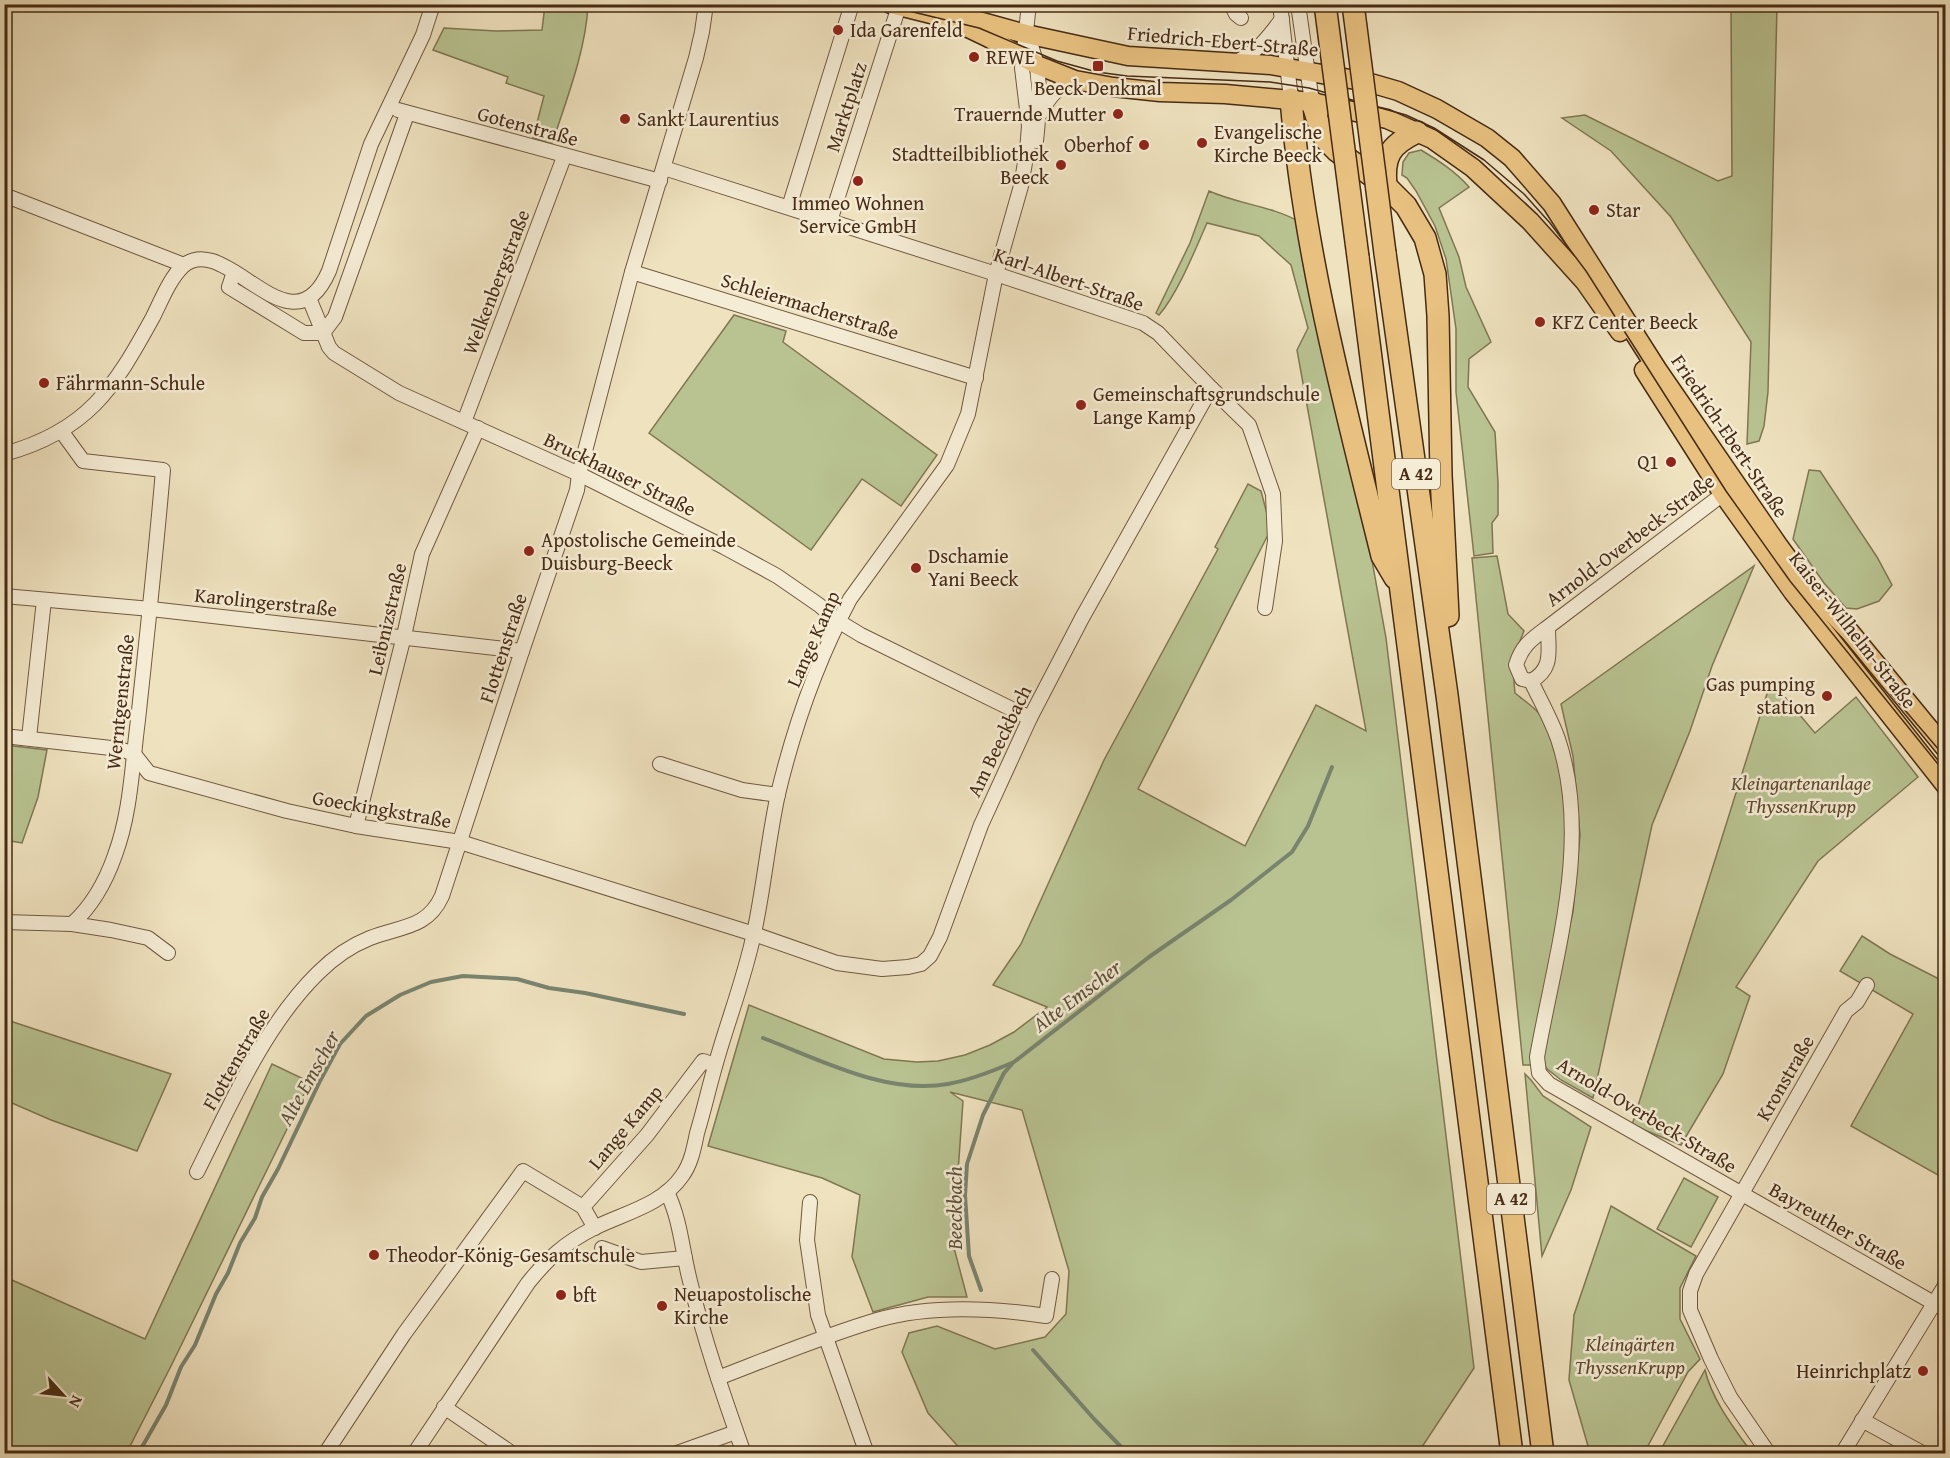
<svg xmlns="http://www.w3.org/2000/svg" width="1950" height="1458" font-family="'Gentium Book Plus',serif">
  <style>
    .green { fill: #b9c392; stroke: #807753; stroke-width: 1.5 }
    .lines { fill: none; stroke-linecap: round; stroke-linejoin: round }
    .stream { stroke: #79846f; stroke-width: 4 }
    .minor-casing { stroke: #71593f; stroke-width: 16 }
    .major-casing { stroke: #472b14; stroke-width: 21 }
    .highway-casing { stroke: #472b14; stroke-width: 24 }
    .minor { stroke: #f5ecd5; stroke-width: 14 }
    .major { stroke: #e8c180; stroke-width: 18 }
    .highway { stroke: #e8c180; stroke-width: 21 }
    .tram { stroke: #472b14; stroke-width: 1.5 }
    .highway-bridge-casing { stroke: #472b14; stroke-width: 24; stroke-linecap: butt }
    .highway-bridge { stroke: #e8c180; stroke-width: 21 }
    .poi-dot { fill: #8f2418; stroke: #f5ecd5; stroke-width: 2 }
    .labels { text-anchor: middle; stroke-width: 5; stroke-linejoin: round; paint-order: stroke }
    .shield { fill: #f5ecd5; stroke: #7b654e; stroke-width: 1.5 }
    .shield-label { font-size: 18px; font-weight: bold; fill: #472b14 }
    .poi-label { font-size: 20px; fill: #472b14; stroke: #f5ecd5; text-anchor: start }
    .street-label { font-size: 20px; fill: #472b14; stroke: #f5ecd5 }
    .park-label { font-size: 20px; font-style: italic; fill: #5e492d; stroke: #f5ecd5 }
    .water-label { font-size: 21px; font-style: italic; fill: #5c503a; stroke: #f5ecd5 }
  </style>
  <rect width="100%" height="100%" fill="#efe2bf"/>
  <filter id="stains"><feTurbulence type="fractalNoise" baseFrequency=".00333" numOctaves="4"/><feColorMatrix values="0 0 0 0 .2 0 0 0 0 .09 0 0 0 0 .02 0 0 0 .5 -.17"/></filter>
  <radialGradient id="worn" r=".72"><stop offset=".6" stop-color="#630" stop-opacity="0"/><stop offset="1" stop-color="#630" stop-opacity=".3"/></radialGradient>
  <g class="green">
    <path d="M545,5H588C586,50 566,101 552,144L533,138L544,96L506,83L508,77L433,50L444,28L496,31L542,30Z"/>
    <path d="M1731,5H1777L1768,392L1764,426L1759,441L1747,444L1751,342L1671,217L1611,151L1562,118L1585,115L1718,181L1732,176Z"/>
    <path d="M1421,150C1439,161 1455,171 1469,187L1439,208L1459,257L1466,287L1491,342L1469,359L1468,387L1495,432L1498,483V515L1492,523L1493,553L1474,556L1456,392V329L1446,259L1435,226L1416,191L1407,178L1402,175L1403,162L1409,153Z"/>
    <path d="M1209,191C1238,204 1271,206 1298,221L1362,505L1386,638L1474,1368L1418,1453H964L928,1413L902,1352L909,1333L937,1326L995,1349L1045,1337L1066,1314L1069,1271L1022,1110L950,1092L963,1101L953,1244L967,1297H928L873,1312L852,1257L860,1195L822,1178L708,1146L749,1005L884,1059L917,1062L938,1061L965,1055L990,1045L1014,1032L1047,1007L993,985L1021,944L1104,760L1218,549L1215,547L1248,484L1261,491L1271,529L1138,789L1245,846L1316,705L1366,731L1297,350L1308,328L1291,265L1259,236L1207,223C1195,250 1178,293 1159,315L1156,313L1190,243Z"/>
    <path d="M734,315L786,331L783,342L937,455L901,506L862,479L811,550L649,433Z"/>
    <path d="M1809,470L1820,471L1877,557L1892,585L1879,601L1857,609L1846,608L1824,583L1793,539Z"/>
    <path d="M1497,556L1508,614L1524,631C1513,657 1512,664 1515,693C1523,700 1536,708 1542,717C1593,806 1550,969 1531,1065H1523L1472,558Z"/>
    <path d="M1754,566L1712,666L1690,731L1652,825L1593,1098L1561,1080L1546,1068L1543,1057L1548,1019L1573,912L1580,835L1573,756L1561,704Z"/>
    <path d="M1771,681L1815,733L1856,697L1918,777L1818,861L1736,987L1750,996L1723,1074L1681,1145L1632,1125Z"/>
    <path d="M5,745L47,750L38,797L22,843L5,840Z"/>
    <path d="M1862,936L1890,954L1945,982V1179L1851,1126L1913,1014L1840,971Z"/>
    <path d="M4,1019L171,1074L137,1151L51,1120L5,1100Z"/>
    <path d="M272,1064L310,1082L171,1366L128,1450L125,1454L5,1453V1277L145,1339Z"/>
    <path d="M1525,1074L1531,1080L1543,1096L1591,1127L1571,1190L1542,1256Z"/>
    <path d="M1684,1178L1718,1197L1691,1247L1657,1229Z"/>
    <path d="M1611,1206L1696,1256L1680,1288V1319L1700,1359L1688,1372L1644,1453H1590L1569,1380L1574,1315Z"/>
    <path d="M1705,1370C1712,1399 1731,1424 1749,1449L1743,1453H1659Z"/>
  </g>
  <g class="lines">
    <g class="stream">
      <path d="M763,1038C821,1060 886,1095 948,1084C971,1080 993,1071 1014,1062L1149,957L1231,900L1292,852L1308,826L1332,767"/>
      <path d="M981,1290L969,1256L965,1195L967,1164L983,1115L1004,1073L1012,1064"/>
      <path d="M1033,1350L1095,1420L1128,1454"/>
      <path d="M138,1454L166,1405L181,1367L195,1345L216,1294L228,1273L240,1243L255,1218L262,1197L278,1169L320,1081L340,1044L366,1016L400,995L431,982L463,976L517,979L549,988L585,993L684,1014"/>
    </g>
    <defs>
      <g id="minor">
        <path d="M1231,4L1236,14L1241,18"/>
        <path d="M1280,4L1291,99"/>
        <path d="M1298,4L1312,102"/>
        <path d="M1026,34C1043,67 1040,105 1036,141"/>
        <path d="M1236,62C1257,52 1268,38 1282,19"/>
        <path d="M398,110L660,181"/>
        <path d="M1040,114C1049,97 1057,87 1075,80"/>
        <path d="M664,168L996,274L1143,323L1158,333L1211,388L1249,425L1273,494L1275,541L1265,608"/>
        <path d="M4,195L184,265"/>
        <path d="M789,207L852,4"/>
        <path d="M830,221L899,6"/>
        <path d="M234,272L229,287L304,333H323L335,317L407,114"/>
        <path d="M632,272L976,378"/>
        <path d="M309,298L329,347L334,353L399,393L579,474L724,547L777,576L819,605L838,621L861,635L1030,718"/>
        <path d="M464,422L564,157"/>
        <path d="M62,432L83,461L163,470C156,553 147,636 138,720C132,765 131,812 115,855C106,881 93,905 72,924"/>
        <path d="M4,454C88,431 114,388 153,317C161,301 170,278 183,266C226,229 291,358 329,271L371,144L423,35L433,4"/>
        <path d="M4,596L151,609L522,651"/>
        <path d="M1548,627C1548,650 1554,669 1531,681L1522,679L1516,665C1522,645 1532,639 1548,627L1723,494L1728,489"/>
        <path d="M1531,681C1540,700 1551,719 1558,739C1592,841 1555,955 1537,1057L1539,1073L1549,1084L1946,1310"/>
        <path d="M4,736L120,749L134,754L149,773L287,811L356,826L460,842L754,934L837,963L882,969L908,967L921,964L930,956L940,937L981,825L1030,718L1082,618L1211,388"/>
        <path d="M29,738L44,600"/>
        <path d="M660,764L742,790L778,795"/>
        <path d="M356,826L404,636L422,554L478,428"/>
        <path d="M4,922L72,924L111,930L148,938L168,953"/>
        <path d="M197,1172C230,1106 264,1026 318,973C333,958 350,946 370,938C400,926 427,929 442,896L522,651L577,490L579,474L632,272L696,58L702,32L706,4"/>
        <path d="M667,1192C681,1221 682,1251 690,1281C704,1340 724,1397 744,1454"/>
        <path d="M810,1202L807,1240L818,1315L867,1454"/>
        <path d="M595,1228L583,1207L647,1135L703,1061L715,1065"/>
        <path d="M602,1248L641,1262L685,1258"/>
        <path d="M718,1378C770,1358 823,1336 877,1320C929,1305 993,1308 1046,1316L1052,1279"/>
        <path d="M444,1407L513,1454"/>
        <path d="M1862,1420L1924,1454"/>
        <path d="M325,1454L404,1334L523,1171L583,1207"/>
        <path d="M414,1454L528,1283C548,1258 565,1243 594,1228C624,1213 662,1205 682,1176C691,1164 694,1148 697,1133C704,1110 709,1087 716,1063C728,1020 745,977 754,933C764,887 768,840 778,794C794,727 818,659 850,599L947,465L968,414L996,274L1021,186L1027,151L1029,126L1022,68L1029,4"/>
        <path d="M674,1454L736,1432"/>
        <path d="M1769,1454L1730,1397L1711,1359L1690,1310V1291L1696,1274L1846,1011L1857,1002L1867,985"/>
        <path d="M1842,1454L1946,1284"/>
      </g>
      <g id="major">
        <path d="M891,4L947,18L971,19L1026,34L1128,56L1271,65L1367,82L1398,91L1437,109L1487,138L1512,158L1552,204L1657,369L1778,545L1814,594L1850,632L1946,749"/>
        <path d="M962,25L989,38L1037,65L1075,80L1113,87L1160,92L1225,94L1312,102L1387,119L1432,139L1473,168L1530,221L1585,282L1620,332"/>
        <path d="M1644,370L1723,494L1793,592L1946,786"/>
      </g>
      <g id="highway">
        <path d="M1291,99C1304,254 1345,406 1382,556L1395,578"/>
        <path d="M1312,102L1321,131L1325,139L1337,151L1386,186L1406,206L1425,238L1435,274L1438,316L1441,475L1448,616"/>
        <path d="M1386,186C1383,156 1390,145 1417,132"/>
        <path d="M1385,253L1447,695L1543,1454"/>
        <path d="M1358,257L1512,1454"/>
      </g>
    </defs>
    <use href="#minor" class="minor-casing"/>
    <use href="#major" class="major-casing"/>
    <use href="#highway" class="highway-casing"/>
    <use href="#minor" class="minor"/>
    <use href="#major" class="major"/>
    <use href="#highway" class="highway"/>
    <g class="tram">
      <path d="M880,4L979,28L1057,61L1097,72L1127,76L1270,82L1309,88L1406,115L1434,128L1484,160L1524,194L1550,223L1586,271L1726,491L1790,581L1946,774"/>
      <path d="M1891,694L1946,758"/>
    </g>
    <defs>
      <g id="highway-bridge">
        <path d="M1325,4L1358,257"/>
        <path d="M1353,4L1385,253"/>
      </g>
    </defs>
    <use href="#highway-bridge" class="highway-bridge-casing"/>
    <use href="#highway-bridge" class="highway-bridge"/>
  </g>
  <g class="poi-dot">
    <circle cx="838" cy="30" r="6"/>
    <circle cx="974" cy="57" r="6"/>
    <rect x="1092" y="60" width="12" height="12" rx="3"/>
    <circle cx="1118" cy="114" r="6"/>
    <circle cx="625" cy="119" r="6"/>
    <circle cx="1202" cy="143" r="6"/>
    <circle cx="1144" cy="145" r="6"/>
    <circle cx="1061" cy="165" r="6"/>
    <circle cx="858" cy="181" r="6"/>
    <circle cx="1594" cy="210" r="6"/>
    <circle cx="1540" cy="322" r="6"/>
    <circle cx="44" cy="383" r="6"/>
    <circle cx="1081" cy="405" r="6"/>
    <circle cx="1671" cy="462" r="6"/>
    <circle cx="529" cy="551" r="6"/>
    <circle cx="916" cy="568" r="6"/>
    <circle cx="1827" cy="696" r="6"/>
    <circle cx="374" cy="1255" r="6"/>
    <circle cx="561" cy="1295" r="6"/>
    <circle cx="662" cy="1306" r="6"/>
    <circle cx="1923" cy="1371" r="6"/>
  </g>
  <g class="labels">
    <g class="shield">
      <rect x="1392" y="459" width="48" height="30" rx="4.5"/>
      <rect x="1487" y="1184" width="48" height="30" rx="4.5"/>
    </g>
    <g class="shield-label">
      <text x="1416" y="480">A 42</text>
      <text x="1511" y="1205">A 42</text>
    </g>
    <g class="poi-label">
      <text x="850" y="37">Ida Garenfeld</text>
      <text x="986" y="64">REWE</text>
      <text x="1098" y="95" text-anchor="middle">Beeck Denkmal</text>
      <text x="1106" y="121" text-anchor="end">Trauernde Mutter</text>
      <text x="637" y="126">Sankt Laurentius</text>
      <text x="1214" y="139">Evangelische<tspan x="1214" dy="23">Kirche Beeck</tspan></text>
      <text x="1132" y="152" text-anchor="end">Oberhof</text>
      <text x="1049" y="161" text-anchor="end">Stadtteilbibliothek<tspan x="1049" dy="23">Beeck</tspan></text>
      <text x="858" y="210" text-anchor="middle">Immeo Wohnen<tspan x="858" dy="23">Service GmbH</tspan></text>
      <text x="1606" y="217">Star</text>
      <text x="1552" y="329">KFZ Center Beeck</text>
      <text x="56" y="390">Fährmann-Schule</text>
      <text x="1093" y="401">Gemeinschaftsgrundschule<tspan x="1093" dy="23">Lange Kamp</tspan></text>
      <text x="1659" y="469" text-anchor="end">Q1</text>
      <text x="541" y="547">Apostolische Gemeinde<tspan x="541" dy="23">Duisburg-Beeck</tspan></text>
      <text x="928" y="563">Dschamie<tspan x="928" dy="23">Yani Beeck</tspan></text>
      <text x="1815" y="691" text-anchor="end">Gas pumping<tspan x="1815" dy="23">station</tspan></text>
      <text x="386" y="1262">Theodor-König-Gesamtschule</text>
      <text x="674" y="1301">Neuapostolische<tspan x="674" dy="23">Kirche</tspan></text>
      <text x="573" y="1302">bft</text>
      <text x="1911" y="1378" text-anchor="end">Heinrichplatz</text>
    </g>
    <g class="street-label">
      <text transform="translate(1223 41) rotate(5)" y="7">Friedrich-Ebert-Straße</text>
      <text transform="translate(846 107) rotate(-72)" y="7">Marktplatz</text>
      <text transform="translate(528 126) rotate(15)" y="7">Gotenstraße</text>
      <text transform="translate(1069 279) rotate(19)" y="7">Karl-Albert-Straße</text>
      <text transform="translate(496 282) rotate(-69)" y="7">Welkenbergstraße</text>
      <text transform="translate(810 306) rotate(17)" y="7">Schleiermacherstraße</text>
      <text transform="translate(1730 436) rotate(56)" y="7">Friedrich-Ebert-Straße</text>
      <text transform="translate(620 474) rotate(26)" y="7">Bruckhauser Straße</text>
      <text transform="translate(1630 540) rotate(-37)" y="7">Arnold-Overbeck-Straße</text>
      <text transform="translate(266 602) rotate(6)" y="7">Karolingerstraße</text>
      <text transform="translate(387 619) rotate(-77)" y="7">Leibnizstraße</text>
      <text transform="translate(1853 630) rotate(52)" y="7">Kaiser-Wilhelm-Straße</text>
      <text transform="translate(813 639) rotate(-66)" y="7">Lange Kamp</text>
      <text transform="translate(503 648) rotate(-72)" y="7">Flottenstraße</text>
      <text transform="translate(120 702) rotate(-84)" y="7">Werntgenstraße</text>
      <text transform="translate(999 741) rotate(-64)" y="7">Am Beeckbach</text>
      <text transform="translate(382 809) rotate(10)" y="7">Goeckingkstraße</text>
      <text transform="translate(236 1059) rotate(-60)" y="7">Flottenstraße</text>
      <text transform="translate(1785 1078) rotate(-60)" y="7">Kronstraße</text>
      <text transform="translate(1647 1115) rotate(31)" y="7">Arnold-Overbeck-Straße</text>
      <text transform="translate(625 1127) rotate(-50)" y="7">Lange Kamp</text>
      <text transform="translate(1838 1226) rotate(30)" y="7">Bayreuther Straße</text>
    </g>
    <g class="park-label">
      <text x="1801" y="790">Kleingartenanlage<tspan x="1801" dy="23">ThyssenKrupp</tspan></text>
      <text x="1630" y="1351">Kleingärten<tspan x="1630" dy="23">ThyssenKrupp</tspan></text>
    </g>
    <g class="water-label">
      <text transform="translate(1077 996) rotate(-37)" y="7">Alte Emscher</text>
      <text transform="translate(309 1078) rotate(-61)" y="7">Alte Emscher</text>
      <text transform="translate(955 1208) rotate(-90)" y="7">Beeckbach</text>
    </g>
  </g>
  <rect width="1950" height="1458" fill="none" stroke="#efe2bf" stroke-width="24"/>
  <rect x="6" y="6" width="1938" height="1446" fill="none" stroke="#472b14" stroke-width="3"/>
  <rect x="12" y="12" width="1926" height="1434" fill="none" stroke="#472b14" stroke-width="1.5"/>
  <g transform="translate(63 1395) rotate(117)" stroke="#f5ecd5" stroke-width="4.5" paint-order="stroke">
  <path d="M0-4.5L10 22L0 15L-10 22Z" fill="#472b14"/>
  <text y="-9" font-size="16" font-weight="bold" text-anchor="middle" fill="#472b14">N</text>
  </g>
  <rect width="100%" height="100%" filter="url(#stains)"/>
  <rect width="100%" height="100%" fill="url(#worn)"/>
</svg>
